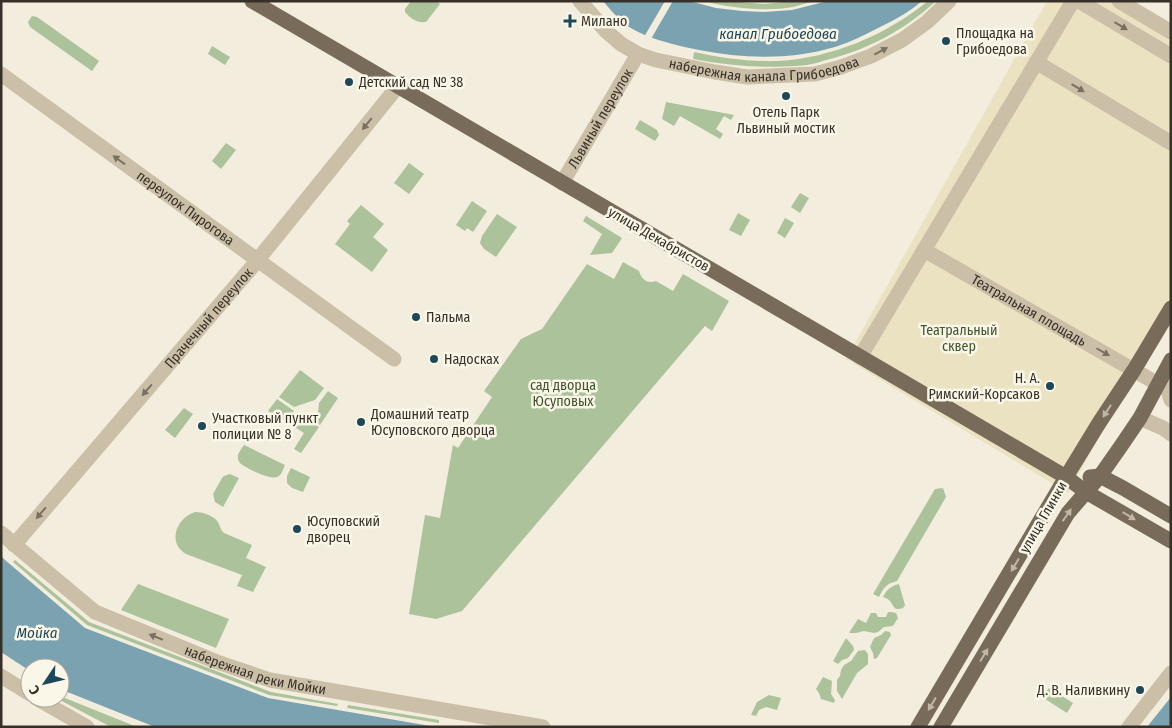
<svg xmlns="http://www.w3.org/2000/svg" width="1172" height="728" font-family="'Fira Sans Condensed',sans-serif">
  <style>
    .green { fill: #acc29b }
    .plaza { fill: #ebe2c2 }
    .water { fill: #7aa2b0 }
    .pier { fill: #f2eddc }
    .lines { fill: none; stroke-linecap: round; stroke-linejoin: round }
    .minor { stroke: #cbbfa7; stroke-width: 15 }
    .major { stroke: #796b59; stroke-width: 15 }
    .oneway { fill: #7a7061 }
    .oneway2 { fill: #c0b7a8 }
    .poi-dot { fill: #1d4859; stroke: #faf6e8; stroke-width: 2 }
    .labels { text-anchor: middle; stroke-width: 5; stroke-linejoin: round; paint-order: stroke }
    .poi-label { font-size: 14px; fill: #373028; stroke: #faf6e8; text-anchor: start }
    .street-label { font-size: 14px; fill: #373028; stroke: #faf6e8 }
    .park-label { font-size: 14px; fill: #3d562b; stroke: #faf6e8 }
    .water-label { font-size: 15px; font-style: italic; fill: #1d4859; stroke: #faf6e8 }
  </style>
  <rect width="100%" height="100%" fill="#f2eddc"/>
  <g class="green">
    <path d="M411,1H436L440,4L426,22C417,23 411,19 405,12V9Z"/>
    <path d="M703,1H728L764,4L794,1H815C808,3 800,5 793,7C764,12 731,8 703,1Z"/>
    <path d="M928,1H936C905,30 867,50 826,60C820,62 813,64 807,65C769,69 730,66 693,59L694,52C721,58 750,62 778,61C832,58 886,35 928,1Z"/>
    <path d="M32,16L37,17L99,61L92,71L30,27L28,22Z"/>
    <path d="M212,46L230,57L225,65L208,54Z"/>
    <path d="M666,102L734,115L731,120L724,116L716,129L723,134L720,139L680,116L674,126L662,119Z"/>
    <path d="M640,120L657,130L659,135L655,141L635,129Z"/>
    <path d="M226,143L236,150L221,169L212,161Z"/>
    <path d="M409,163L424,174L409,194L394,183Z"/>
    <path d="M800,193L809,198L800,213L791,207Z"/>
    <path d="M472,201L487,211L473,232L467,228L465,231L456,225Z"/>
    <path d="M361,205L384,224L373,237L388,250L372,272L335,244L350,224L347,221Z"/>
    <path d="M738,213L750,220L741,236L729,230Z"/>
    <path d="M497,214L517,227L496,257L484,249L480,243L482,236Z"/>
    <path d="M586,216L622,238L612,253L590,255L602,234L583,221Z"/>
    <path d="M785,218L794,223L785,238L777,233Z"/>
    <path d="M623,262L639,271C642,280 647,284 656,281L673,291L683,274L729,301L712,331L705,326L462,611L436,619L409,614L425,515L440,518L453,445L458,448L492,397L484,391L521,339L542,329L587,264L614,279Z"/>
    <path d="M300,370L324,388L315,400L294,407L279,397Z"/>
    <path d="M328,391L338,398L320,425L317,422L319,403Z"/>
    <path d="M277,399L294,411L287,422L268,411Z"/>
    <path d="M184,408L193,414L175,438L165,430Z"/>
    <path d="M297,413L319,427L301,453L294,449L304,433L290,424Z"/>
    <path d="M244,445L285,465C283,469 282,474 279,476C272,482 246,468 240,463C235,456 240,451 244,445Z"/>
    <path d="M291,468L310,477L303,492L292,488L287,483V476Z"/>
    <path d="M230,474L239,478L223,507L215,502L213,494L222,478L224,476Z"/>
    <path d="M943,488L946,497L897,581C886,584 884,587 879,597L873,594L935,489Z"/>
    <path d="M195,512C202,512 213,515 218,522C220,526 220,529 224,533L252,545L246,558L266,567L253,592L237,586L242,575L186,554C167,543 176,518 195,512Z"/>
    <path d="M15,560L89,622L271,692L338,704L337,706L269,695L87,625L13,562Z"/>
    <path d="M138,584L229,619L216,648L121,610Z"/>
    <path d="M899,584L905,605L903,608C892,611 895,606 889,600C887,598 885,598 883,597C887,589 891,586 899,584Z"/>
    <path d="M888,612H891L896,613L898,618L893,626L884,627L878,632L874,633L864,631L856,633H849L858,619L866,623L871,613H876L878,617H886Z"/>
    <path d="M885,631L890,632L891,635L877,658L874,659L873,653L870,647L874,638L881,635Z"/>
    <path d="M846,638L853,646L854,650L848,658L842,660L838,664L833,661Z"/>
    <path d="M865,650L868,654V664L857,673L842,699L837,691V680L840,676L841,670L844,665L851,661L858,651Z"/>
    <path d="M823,677L832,681L831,694L835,700L834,703L821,699L819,693L816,689Z"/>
    <path d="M1049,688L1073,703L1067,713L1042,697Z"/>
    <path d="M769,695L781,698L777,710L766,707L759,710L756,716L751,715L757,702Z"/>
    <path d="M60,696L137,727H111L56,698H60Z"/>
    <path d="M348,705L439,720V723L347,708Z"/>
  </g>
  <path class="plaza" d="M1047,1H1121L1171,31V308L1068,493L846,359Z"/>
  <g class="water">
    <path d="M603,1H689L716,8L742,11L764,12L792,10L828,1H922C909,12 895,20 880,27C865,35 850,42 835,47C791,60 744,59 699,50C675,45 641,38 621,21C615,15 609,8 603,1Z"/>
    <path d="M1,556L5,560L85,628L268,698L436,727H155L60,689V668H30V671L1,652Z"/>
    <path d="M1171,697V727H1147Z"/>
  </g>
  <path class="pier" d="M665,1H673L651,39L644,37Z"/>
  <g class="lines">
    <g class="minor">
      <path id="s1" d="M580,1L606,31L621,44L638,54L656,60L715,72L747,77L815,74L841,67L871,56L902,40L927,22L949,1"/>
      <path d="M1079,1L1171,56"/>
      <path d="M1119,1L1171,32"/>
      <path d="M1036,62L1171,143"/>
      <path id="s2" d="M1,74L394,359"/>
      <path id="s3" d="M562,183L638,54"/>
      <path id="s4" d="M924,250L1158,384"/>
      <path d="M860,357L1073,1"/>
      <path d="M1163,375L1171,400"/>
      <path d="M1140,418L1163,428L1171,434"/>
      <path id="s5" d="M1,533L22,551L95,612L217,662L270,680L543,727"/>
      <path id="s6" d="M14,545L252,267L398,86"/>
      <path d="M1,676L30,694"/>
      <path d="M36,698L87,727"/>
      <path d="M1129,727L1171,673"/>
    </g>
    <g class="major">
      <path d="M252,1L1066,477L1086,492L1171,541"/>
      <path d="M1090,477L1100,476L1123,488L1171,516"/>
      <path d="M918,727L1066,477L1099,423L1134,370L1171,308"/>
      <path d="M941,727L1068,513L1100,476L1121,446L1140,418L1171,360"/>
    </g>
  </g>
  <defs><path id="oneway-solid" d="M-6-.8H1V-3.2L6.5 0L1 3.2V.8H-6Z" transform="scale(1.25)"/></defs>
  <g class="oneway">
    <use href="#oneway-solid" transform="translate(1121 26) rotate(31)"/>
    <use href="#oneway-solid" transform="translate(881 51) rotate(-28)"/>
    <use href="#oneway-solid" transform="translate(1078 88) rotate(31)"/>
    <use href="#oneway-solid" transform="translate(367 124) rotate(129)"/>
    <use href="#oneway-solid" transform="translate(119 160) rotate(-144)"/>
    <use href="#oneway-solid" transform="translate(1103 352) rotate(30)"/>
    <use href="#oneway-solid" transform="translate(147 390) rotate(131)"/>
    <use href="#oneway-solid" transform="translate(41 513) rotate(131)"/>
    <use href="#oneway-solid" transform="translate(156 637) rotate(-158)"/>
  </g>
  <g class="oneway2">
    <use href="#oneway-solid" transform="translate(1107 411) rotate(123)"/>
    <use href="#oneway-solid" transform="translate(1067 515) rotate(-55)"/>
    <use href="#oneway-solid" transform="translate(1129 516) rotate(31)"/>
    <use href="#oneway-solid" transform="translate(1015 565) rotate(121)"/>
    <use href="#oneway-solid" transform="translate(984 655) rotate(-59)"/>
    <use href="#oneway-solid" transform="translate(932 704) rotate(121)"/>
  </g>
  <g class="poi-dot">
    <path d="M567.5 13.5h5v5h5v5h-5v5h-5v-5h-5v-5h5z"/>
    <circle cx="946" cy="41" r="5"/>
    <circle cx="349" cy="82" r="5"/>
    <circle cx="786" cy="96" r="5"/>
    <circle cx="416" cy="317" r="5"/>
    <circle cx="434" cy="359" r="5"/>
    <circle cx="1050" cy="386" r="5"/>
    <circle cx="361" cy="422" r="5"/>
    <circle cx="202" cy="426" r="5"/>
    <circle cx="297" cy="529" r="5"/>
    <circle cx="1140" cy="690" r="5"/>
  </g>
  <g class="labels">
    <g class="poi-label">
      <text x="581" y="26">Милано</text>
      <text x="956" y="38">Площадка на<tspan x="956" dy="16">Грибоедова</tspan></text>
      <text x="359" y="87">Детский сад № 38</text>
      <text x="786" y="117" text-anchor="middle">Отель Парк<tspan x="786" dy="16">Львиный мостик</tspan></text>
      <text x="426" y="322">Пальма</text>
      <text x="444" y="364">Надосках</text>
      <text x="1040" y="383" text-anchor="end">Н. А.<tspan x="1040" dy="16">Римский-Корсаков</tspan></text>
      <text x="371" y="419">Домашний театр<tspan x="371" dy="16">Юсуповского дворца</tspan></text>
      <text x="212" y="423">Участковый пункт<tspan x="212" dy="16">полиции № 8</tspan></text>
      <text x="307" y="526">Юсуповский<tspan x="307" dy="16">дворец</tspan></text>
      <text x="1130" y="695" text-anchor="end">Д. В. Наливкину</text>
    </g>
    <g class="street-label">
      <text dy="5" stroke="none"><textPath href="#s1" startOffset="208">набережная канала Грибоедова</textPath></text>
      <text dy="5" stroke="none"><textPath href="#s3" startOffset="75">Львиный переулок</textPath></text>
      <text dy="5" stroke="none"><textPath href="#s2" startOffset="228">переулок Пирогова</textPath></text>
      <text transform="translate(659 239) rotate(30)" y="5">улица Декабристов</text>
      <text dy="5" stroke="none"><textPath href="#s4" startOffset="121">Театральная площадь</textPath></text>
      <text dy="5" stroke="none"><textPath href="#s6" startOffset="299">Прачечный переулок</textPath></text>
      <text transform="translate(1043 517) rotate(-60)" y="5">улица Глинки</text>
      <text dy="5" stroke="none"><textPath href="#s5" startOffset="294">набережная реки Мойки</textPath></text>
    </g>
    <g class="park-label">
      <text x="959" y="335">Театральный<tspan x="959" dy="16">сквер</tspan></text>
      <text x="563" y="390">сад дворца<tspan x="563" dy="16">Юсуповых</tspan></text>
    </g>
    <g class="water-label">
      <text x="778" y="39">канал Грибоедова</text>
      <text x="37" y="638">Мойка</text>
    </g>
  </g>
  <rect width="1172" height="728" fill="none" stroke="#373028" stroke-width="5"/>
  <g transform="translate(45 683) rotate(235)"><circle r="24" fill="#faf6e8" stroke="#aca79b"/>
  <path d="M0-4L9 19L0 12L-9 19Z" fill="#1d4859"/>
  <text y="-8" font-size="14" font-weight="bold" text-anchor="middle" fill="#373028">С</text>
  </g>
</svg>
